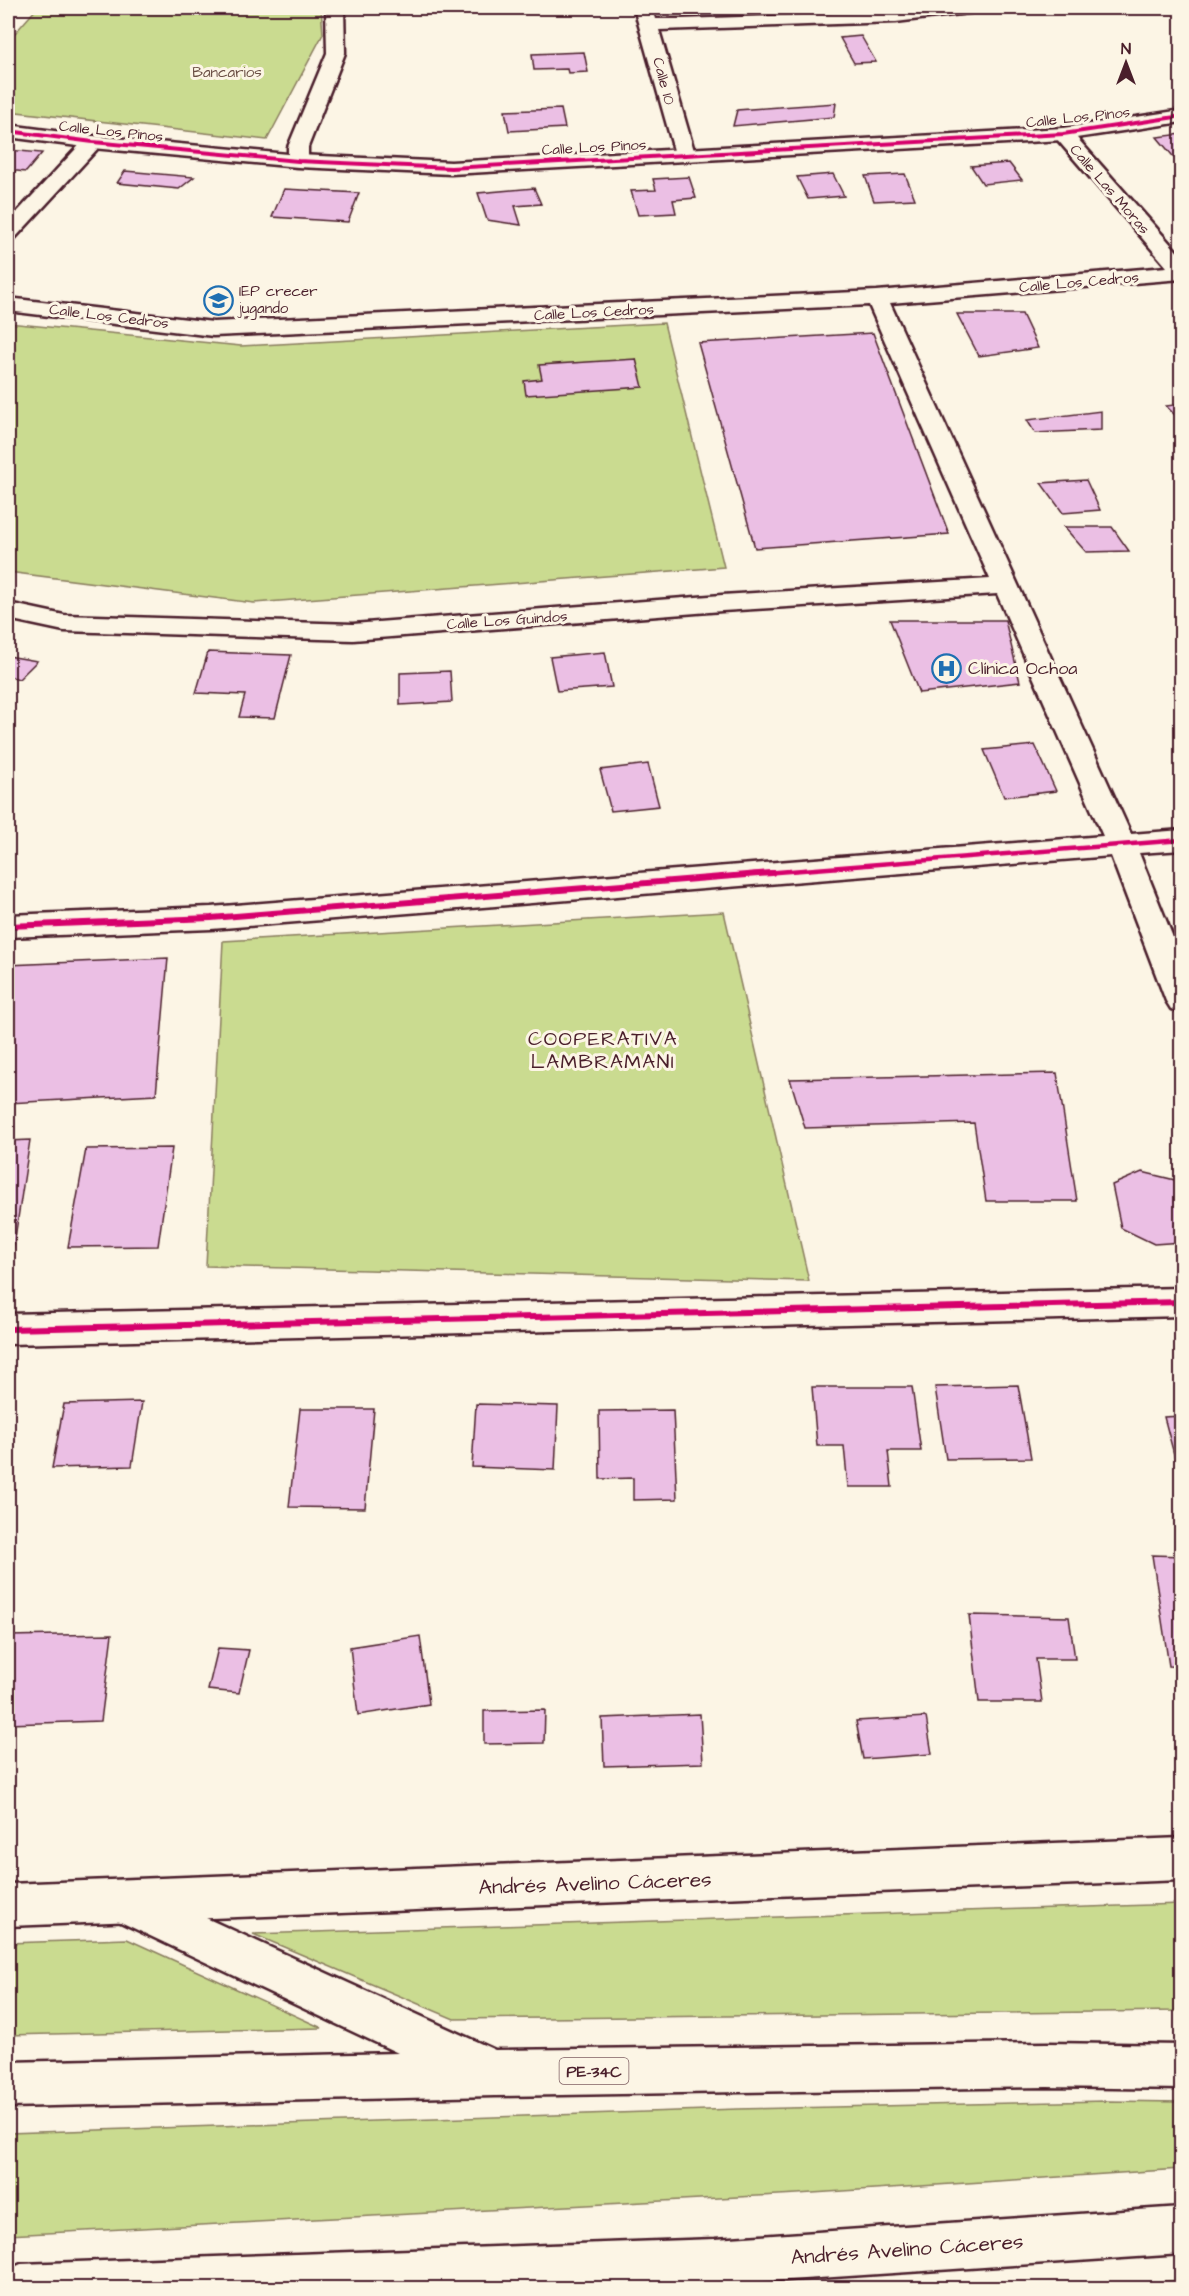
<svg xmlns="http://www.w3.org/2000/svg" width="1189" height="2296" font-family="'Architects Daughter',sans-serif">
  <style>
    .green { fill: #cadb90; stroke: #8a7d5e; stroke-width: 1.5 }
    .building { fill: #ebbfe4; stroke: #4a1f2b; stroke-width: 1.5 }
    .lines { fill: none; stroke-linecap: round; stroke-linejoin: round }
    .minor-casing { stroke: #4a1f2b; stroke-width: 5 }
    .tertiary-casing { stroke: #4a1f2b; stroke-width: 5 }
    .primary-casing { stroke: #4a1f2b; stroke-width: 5 }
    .trunk-casing { stroke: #4a1f2b; stroke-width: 5 }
    .minor { fill: #fcf5e5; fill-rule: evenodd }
    .tertiary { fill: #fcf5e5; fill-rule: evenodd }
    .primary { fill: #fcf5e5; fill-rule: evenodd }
    .trunk { fill: #fcf5e5; fill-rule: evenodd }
    .cycleway-far2-casing { stroke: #fcf5e5; stroke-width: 6 }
    .cycleway-far1-casing { stroke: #fcf5e5; stroke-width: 8 }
    .cycleway-casing { stroke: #fcf5e5; stroke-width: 10 }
    .cycleway-far2 { stroke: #d6006c; stroke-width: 4 }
    .cycleway-far1 { stroke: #d6006c; stroke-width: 4.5 }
    .cycleway { stroke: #d6006c; stroke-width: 6 }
    .labels { text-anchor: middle; stroke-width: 6; stroke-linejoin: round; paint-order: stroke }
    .far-park-label { font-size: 15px; fill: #6a4e44; stroke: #fcf5e5 }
    .far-street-label { font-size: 15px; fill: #4a1f2b; stroke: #fcf5e5 }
    .far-poi-label { font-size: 15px; fill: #4a1f2b; stroke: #fcf5e5; text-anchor: start }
    .shield { fill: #fcf5e5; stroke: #7f5f63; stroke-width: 1.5 }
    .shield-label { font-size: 16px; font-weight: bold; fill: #4a1f2b }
    .poi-label { font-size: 18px; fill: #4a1f2b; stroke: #fcf5e5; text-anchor: start }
    .neighbourhood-label { font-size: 20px; letter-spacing: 1.5px; fill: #4a1f2b; stroke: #fcf5e5 }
    .near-street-label { font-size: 21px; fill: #4a1f2b; stroke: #fcf5e5 }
  </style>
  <rect width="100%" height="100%" fill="#fcf5e5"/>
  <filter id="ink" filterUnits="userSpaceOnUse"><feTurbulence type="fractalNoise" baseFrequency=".0167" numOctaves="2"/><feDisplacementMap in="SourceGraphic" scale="12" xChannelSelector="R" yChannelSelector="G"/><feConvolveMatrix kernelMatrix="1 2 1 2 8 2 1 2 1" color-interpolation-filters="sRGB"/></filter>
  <g filter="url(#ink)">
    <g class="green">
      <path d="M37,8H321L323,34L267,140L8,111V41Z"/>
      <path d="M8,323L241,346L664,323L724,567L254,603L8,572Z"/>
      <path d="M724,912L809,1281L206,1266L223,941Z"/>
      <path d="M1181,1904V2011L454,2019L253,1934Z"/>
      <path d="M127,1939L322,2028L8,2035V1943Z"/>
      <path d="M1106,2101L1181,2102V2169L797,2194L8,2235V2133L738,2109Z"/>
      <path d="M1181,2280V2288H1076Z"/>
    </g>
    <g class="building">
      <path d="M861,36L876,62L854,63L840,38Z"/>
      <path d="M584,52L588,72L568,73L567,69L534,70L532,54Z"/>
      <path d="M836,103L834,117L733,126L737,110Z"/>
      <path d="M561,109L565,128L509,131L505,111Z"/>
      <path d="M1182,134V167L1157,137Z"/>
      <path d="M8,150L42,153L26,172L8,170Z"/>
      <path d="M1009,163L1022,180L983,184L971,166Z"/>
      <path d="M125,171L194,177L179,189L117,183Z"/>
      <path d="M833,174L844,196L808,199L797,177Z"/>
      <path d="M905,174L915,199L874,201L865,176Z"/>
      <path d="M689,177L696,198L673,200L676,213L638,215L631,191L656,190L653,179Z"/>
      <path d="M534,188L541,204L515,206L521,225L487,220L478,193Z"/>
      <path d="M284,189L359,193L348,222L272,217Z"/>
      <path d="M957,314H1022L1038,348L979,356Z"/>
      <path d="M873,333L949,534L755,548L698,343Z"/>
      <path d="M636,359L643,387L526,395L524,381L542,379L539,365Z"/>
      <path d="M1182,404V422L1166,406Z"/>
      <path d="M1101,411V430L1035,433L1027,420Z"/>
      <path d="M1086,480L1100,510L1063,513L1041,483Z"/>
      <path d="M1064,527H1112L1129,551L1086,552Z"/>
      <path d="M890,620H1005L1020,682L919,693Z"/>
      <path d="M208,652L291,655L275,718L239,717L245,695L196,693Z"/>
      <path d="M605,652L612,687L557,691L550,657Z"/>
      <path d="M8,656L37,661L19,679L8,676Z"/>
      <path d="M450,671L452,702L400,705V673Z"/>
      <path d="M1035,745L1056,791L1004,797L984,750Z"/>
      <path d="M648,764L659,806L611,811L600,770Z"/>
      <path d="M168,958L156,1095L8,1103V965Z"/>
      <path d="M1057,1073L1077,1201H986L974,1123L805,1128L790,1079Z"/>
      <path d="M30,1140L11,1264H8V1141Z"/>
      <path d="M172,1148L158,1246L68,1247L86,1149Z"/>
      <path d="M1142,1172L1179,1181L1182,1189V1242L1154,1244L1121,1228L1112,1185Z"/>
      <path d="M1018,1385L1031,1458L946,1459L935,1387Z"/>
      <path d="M812,1387H912L921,1451H888L892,1487H848L844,1446H817Z"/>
      <path d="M142,1402L132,1466L52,1468L64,1404Z"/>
      <path d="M476,1404L558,1406L555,1470L472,1467Z"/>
      <path d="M300,1409H374L365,1508L289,1507Z"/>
      <path d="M673,1410L677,1499L633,1500V1478L600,1479L599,1411Z"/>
      <path d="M1182,1416V1458H1175L1164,1417Z"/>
      <path d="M1152,1555L1182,1556V1667L1169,1666Z"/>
      <path d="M969,1615L1069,1617L1075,1659H1036L1042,1702H979Z"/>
      <path d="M112,1634L101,1721L8,1724V1636Z"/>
      <path d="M420,1636L429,1704L358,1715L350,1647Z"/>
      <path d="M218,1648L249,1650L239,1693L208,1690Z"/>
      <path d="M545,1710L544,1743L484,1744V1711Z"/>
      <path d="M700,1714L703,1763L604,1766L602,1718Z"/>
      <path d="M926,1717L932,1754L863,1759L856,1721Z"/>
    </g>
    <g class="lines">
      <defs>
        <g id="minor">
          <path d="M326,8H344L345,53L308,147V161L305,165H291L288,161V147L327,53Z"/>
          <path d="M634,8H652L655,19H682L896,12L929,8H978L975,12L969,13L896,22L659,30L695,154L692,158H678L675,154Z"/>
          <path d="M1063,128L1070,130L1182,257V279L890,303L1131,834L1182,830V850L1139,853L1182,960V1012L1171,1009L1166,1001L1111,856L211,929L8,937V915L211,907L1103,836L997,594L722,611L353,640L64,631L8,619V603L64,615L353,624L722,595L990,579L869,305L213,336L8,311V298L213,322L877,291L1167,267L1056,138L1053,134L1056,130Z"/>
          <path d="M93,136L100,138L103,142L100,146L15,238L8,240V222L86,138Z"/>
          <path d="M1182,1288V1316L8,1344V1314Z"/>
        </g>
        <path id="tertiary" d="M1182,110V122L1063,140L451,174L298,167L93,148L8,137V125L93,136L298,155L451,162L1063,128Z"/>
        <path id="primary" d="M1182,1838V1880L8,1926V1884Z"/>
        <g id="trunk">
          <path d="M125,1881L495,2050L1047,2043L1182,2045V2089L1047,2087L494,2096L8,2107V2062L398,2053L110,1917L104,1902L110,1887Z"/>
          <path d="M1182,2207V2254L667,2288H8V2270L21,2264L715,2239Z"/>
        </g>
      </defs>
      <use href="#minor" class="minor-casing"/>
      <use href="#tertiary" class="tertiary-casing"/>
      <use href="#primary" class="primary-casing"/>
      <use href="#trunk" class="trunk-casing"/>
      <use href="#minor" class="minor"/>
      <use href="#tertiary" class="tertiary"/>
      <use href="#primary" class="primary"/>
      <use href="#trunk" class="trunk"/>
      <defs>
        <path id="cycleway-far2" d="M8,131L93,142L298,161L451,168L1063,134L1182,116"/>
        <path id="cycleway-far1" d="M753,874L1182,840"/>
        <g id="cycleway">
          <path d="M8,926L211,918L772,873"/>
          <path d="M8,1329L1182,1302"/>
        </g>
      </defs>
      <use href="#cycleway-far2" class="cycleway-far2-casing"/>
      <use href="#cycleway-far1" class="cycleway-far1-casing"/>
      <use href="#cycleway" class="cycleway-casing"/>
      <use href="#cycleway-far2" class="cycleway-far2"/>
      <use href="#cycleway-far1" class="cycleway-far1"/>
      <use href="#cycleway" class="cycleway"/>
    </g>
  </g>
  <defs>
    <symbol id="school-ring" viewBox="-11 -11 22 22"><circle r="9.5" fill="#fcf5e5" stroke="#1f6fb2" stroke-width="1.5"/><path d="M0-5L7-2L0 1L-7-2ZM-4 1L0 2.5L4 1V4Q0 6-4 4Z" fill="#1f6fb2"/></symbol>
    <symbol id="hospital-ring" viewBox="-11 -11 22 22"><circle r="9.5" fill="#fcf5e5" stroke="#1f6fb2" stroke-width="1.5"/><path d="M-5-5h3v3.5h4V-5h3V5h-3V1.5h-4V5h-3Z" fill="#1f6fb2"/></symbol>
  </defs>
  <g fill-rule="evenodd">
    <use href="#school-ring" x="202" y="284" width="33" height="33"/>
    <use href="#hospital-ring" x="930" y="652" width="33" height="33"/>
  </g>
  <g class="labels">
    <g class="far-park-label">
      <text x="227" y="77">Bancarios</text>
    </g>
    <g class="far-street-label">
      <text transform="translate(664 81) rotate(75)" y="5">Calle 10</text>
      <text transform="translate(1078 117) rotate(-6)" y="5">Calle Los Pinos</text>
      <text transform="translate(111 131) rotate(6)" y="5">Calle Los Pinos</text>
      <text transform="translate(594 147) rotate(-3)" y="5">Calle Los Pinos</text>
      <text transform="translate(1110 189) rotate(49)" y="5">Calle Las Moras</text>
      <text transform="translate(1079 282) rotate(-5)" y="5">Calle Los Cedros</text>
      <text transform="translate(594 312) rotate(-3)" y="5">Calle Los Cedros</text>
      <text transform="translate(109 316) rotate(7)" y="5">Calle Los Cedros</text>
      <text transform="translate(507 620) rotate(-4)" y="5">Calle Los Guindos</text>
    </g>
    <g class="far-poi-label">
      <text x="239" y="296">IEP crecer<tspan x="239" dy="17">jugando</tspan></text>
    </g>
    <rect class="shield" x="559.5" y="2058" width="69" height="26" rx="4.5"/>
    <g class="shield-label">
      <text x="594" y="2077">PE-34C</text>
    </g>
    <g class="poi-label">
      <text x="968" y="674">Clínica Ochoa</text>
    </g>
    <g class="neighbourhood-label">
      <text x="603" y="1045">COOPERATIVA<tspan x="603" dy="23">LAMBRAMANI</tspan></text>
    </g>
    <g class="near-street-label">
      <text transform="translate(595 1883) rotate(-2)" y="7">Andrés Avelino Cáceres</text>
      <text transform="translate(907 2249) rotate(-4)" y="7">Andrés Avelino Cáceres</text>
    </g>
  </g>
  <rect width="1189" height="2296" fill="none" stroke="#fcf5e5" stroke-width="30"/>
  <rect x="15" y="15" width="1159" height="2266" fill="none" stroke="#4a1f2b" stroke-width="2" filter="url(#ink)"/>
  <g transform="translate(1126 63)" stroke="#fcf5e5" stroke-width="4.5" paint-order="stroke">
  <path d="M0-4.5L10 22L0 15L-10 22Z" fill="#4a1f2b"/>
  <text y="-9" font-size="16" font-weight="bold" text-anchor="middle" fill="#4a1f2b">N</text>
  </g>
</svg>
